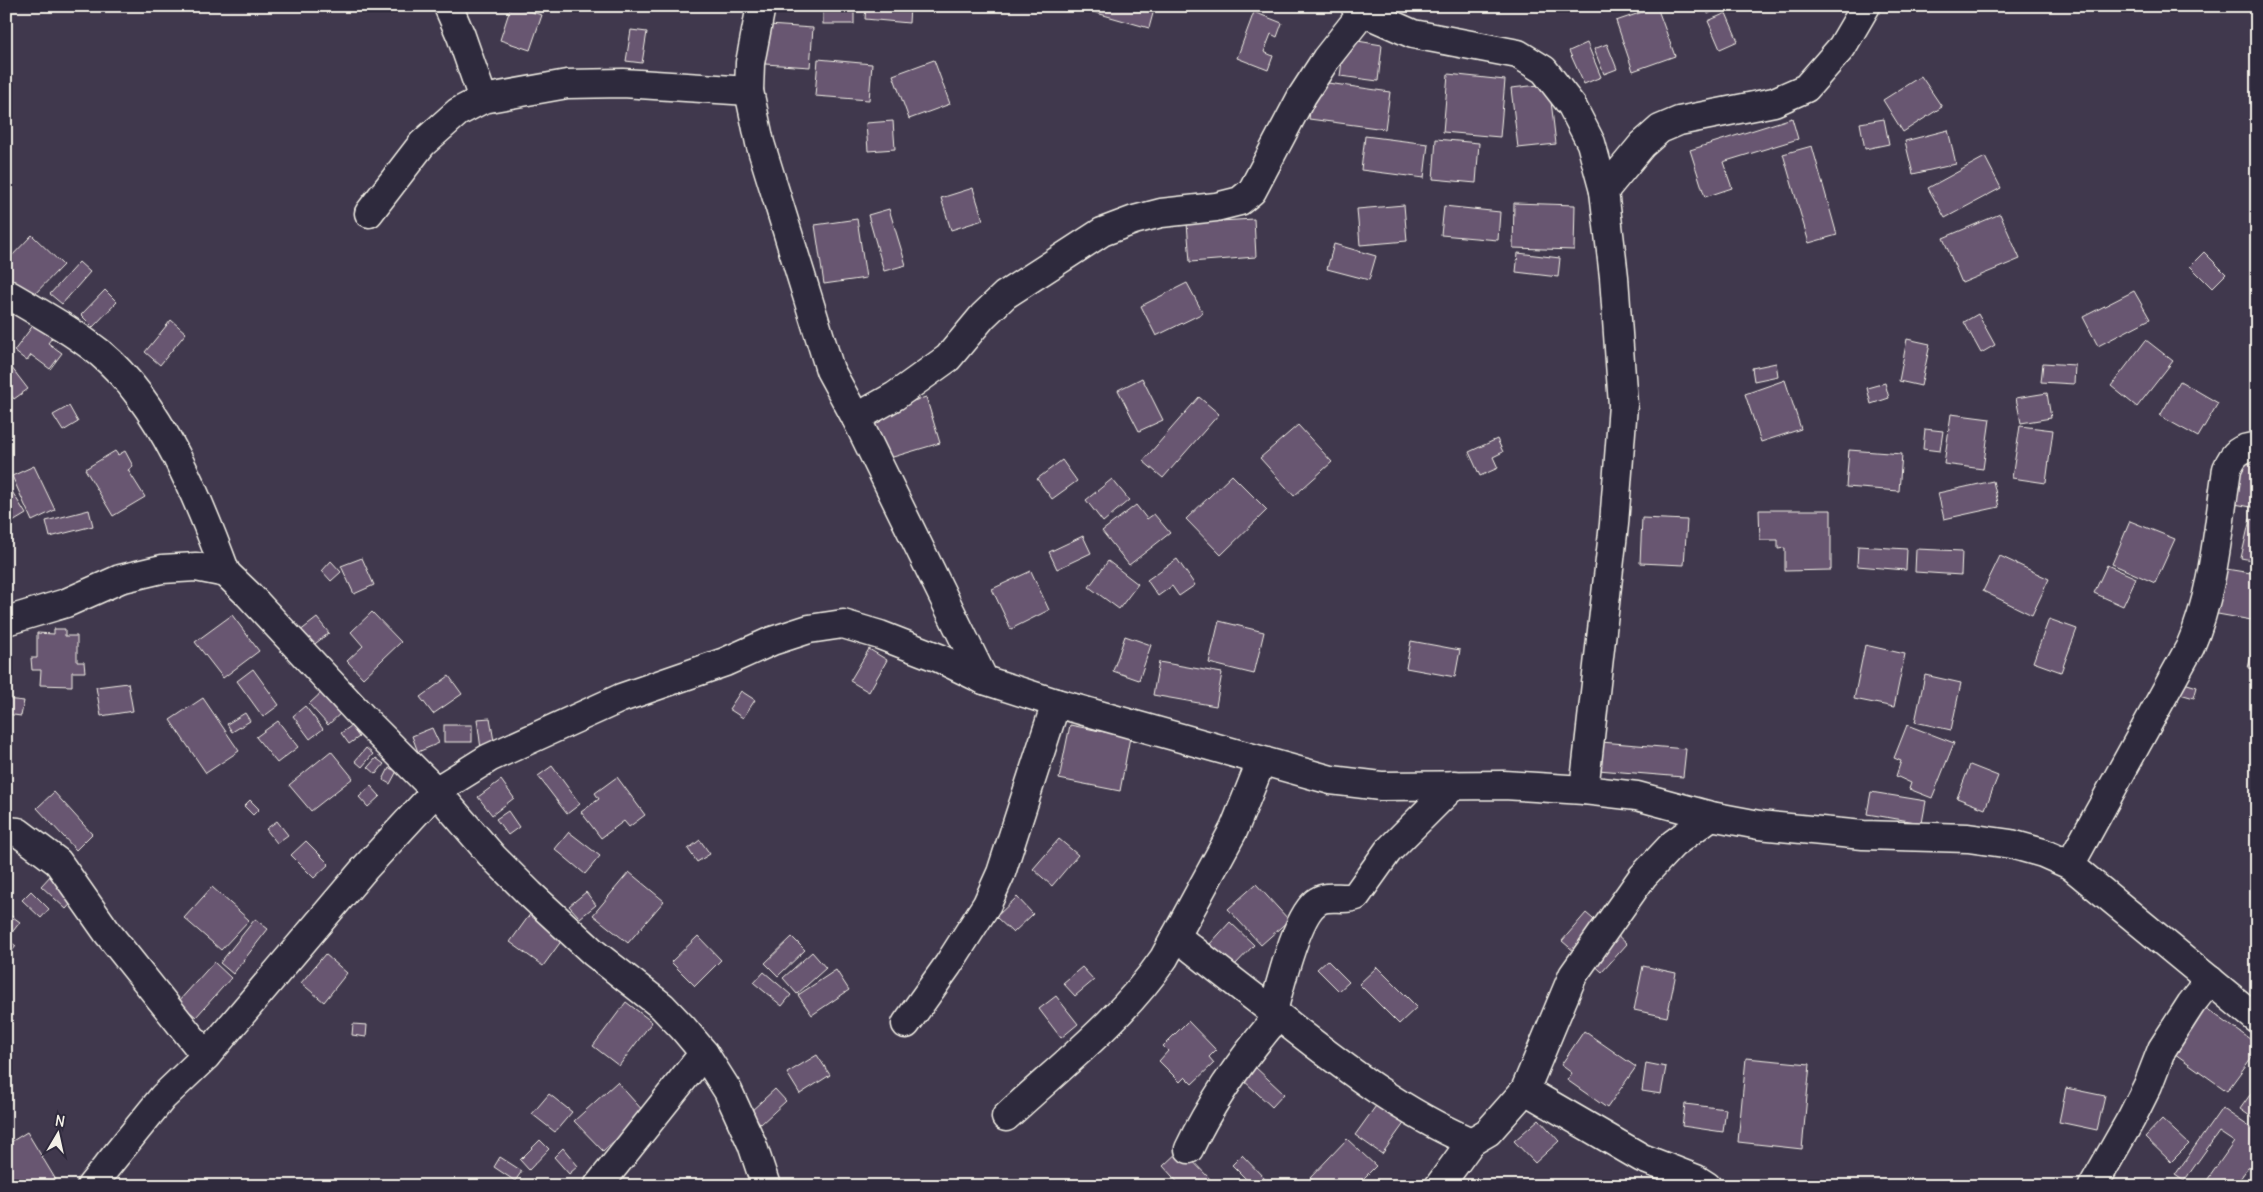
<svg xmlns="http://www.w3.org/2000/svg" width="2263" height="1192" font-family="Delius,sans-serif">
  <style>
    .building { fill: #685771; stroke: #f4f1e8 }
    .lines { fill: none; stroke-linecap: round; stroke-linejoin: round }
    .minor-casing { stroke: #f4f1e8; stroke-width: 31 }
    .minor { stroke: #2f2a3d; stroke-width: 28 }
  </style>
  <rect width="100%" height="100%" fill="#40384d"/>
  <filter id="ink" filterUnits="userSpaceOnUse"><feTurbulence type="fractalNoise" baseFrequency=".02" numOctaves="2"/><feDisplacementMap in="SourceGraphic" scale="10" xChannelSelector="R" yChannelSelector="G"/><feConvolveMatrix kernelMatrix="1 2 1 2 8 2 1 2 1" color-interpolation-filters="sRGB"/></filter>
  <g filter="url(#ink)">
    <g class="building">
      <path d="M367,6H383L372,13Z"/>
      <path d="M511,6L542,15L530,50L500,40Z"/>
      <rect x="823" y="6" width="31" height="18"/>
      <path d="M866,6H910L909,23L865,19Z"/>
      <path d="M1095,6H1155L1149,28L1093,12Z"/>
      <path d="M1704,6H1722V7L1708,14Z"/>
      <path d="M1657,7L1675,56L1633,71L1616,21Z"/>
      <path d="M1254,12L1282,23L1277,37L1271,34L1264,52L1273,56L1268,70L1237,58Z"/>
      <path d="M1726,13L1738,41L1720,49L1708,21Z"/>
      <path d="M768,25L813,28L810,67L765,64Z"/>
      <path d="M631,30L647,32L642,63L626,61Z"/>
      <path d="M1345,39L1382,45L1378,81L1340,76Z"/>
      <path d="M1587,43L1601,77L1584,84L1569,51Z"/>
      <path d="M1607,44L1617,69L1604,74L1594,49Z"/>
      <path d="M818,59L872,64L869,100L815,96Z"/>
      <path d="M934,60L950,104L909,119L893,75Z"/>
      <path d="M1448,74L1505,80L1500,137L1443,132Z"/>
      <path d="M1921,76L1942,107L1903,132L1883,100Z"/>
      <path d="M1314,81L1390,92L1385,129L1309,119Z"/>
      <path d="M1549,84L1556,144L1518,148L1511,88Z"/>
      <path d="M1792,118L1798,139L1723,162L1732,188L1705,197L1690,150Z"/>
      <path d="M1884,119L1889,144L1865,149L1860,123Z"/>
      <path d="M893,121L895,149L868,151L866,123Z"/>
      <path d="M1948,130L1956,164L1913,174L1905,141Z"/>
      <path d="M1365,136L1428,144L1424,178L1361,170Z"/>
      <path d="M1436,139L1479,143L1476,183L1433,179Z"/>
      <path d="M1812,146L1837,235L1809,243L1783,154Z"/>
      <path d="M1985,157L2001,188L1945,218L1928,188Z"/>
      <path d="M973,188L983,220L951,230L941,198Z"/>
      <path d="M1514,203L1575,205L1574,250L1513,248Z"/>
      <path d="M1404,205L1407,241L1360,245L1357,209Z"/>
      <path d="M1444,206L1500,212L1498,240L1441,235Z"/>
      <path d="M889,209L906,265L884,271L868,215Z"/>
      <path d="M2000,214L2020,259L1962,283L1943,238Z"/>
      <path d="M857,219L866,278L824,284L815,225Z"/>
      <path d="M1254,219L1256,257L1190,262L1187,223Z"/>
      <path d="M32,235L63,265L27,302L6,282V262Z"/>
      <path d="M1334,244L1376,256L1369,280L1327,269Z"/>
      <path d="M2204,252L2226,274L2212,288L2190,266Z"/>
      <path d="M1518,253L1560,258L1558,277L1516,272Z"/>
      <path d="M79,262L90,272L62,304L50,294Z"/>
      <path d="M1187,283L1203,313L1156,336L1141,306Z"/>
      <path d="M105,290L117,302L93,327L81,315Z"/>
      <path d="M2134,291L2150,319L2098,346L2083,317Z"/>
      <path d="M1978,314L1995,345L1981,353L1964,322Z"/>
      <path d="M37,320L55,334L48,343L62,353L50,369L31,355L27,361L14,351Z"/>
      <path d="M171,320L186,333L160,365L145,352Z"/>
      <path d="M1907,339L1930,344L1921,386L1899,381Z"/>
      <path d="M2146,340L2173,361L2137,407L2111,386Z"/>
      <path d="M8,363L28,389L14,399L6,389V365Z"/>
      <path d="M1776,363L1778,376L1754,381L1752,368Z"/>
      <path d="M2043,363L2075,365L2074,384L2041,382Z"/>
      <path d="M1142,378L1163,420L1139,431L1118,390Z"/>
      <path d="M1785,380L1801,429L1761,442L1745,394Z"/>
      <path d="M2180,381L2218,403L2198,437L2160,416Z"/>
      <path d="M1885,383L1889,398L1871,404L1867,388Z"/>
      <path d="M2047,393L2051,418L2021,423L2016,398Z"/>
      <path d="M926,397L940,443L883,460L869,415Z"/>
      <path d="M1199,397L1219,414L1163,478L1143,461Z"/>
      <path d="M69,406L78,422L63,431L53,415Z"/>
      <path d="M1951,414L1990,419L1983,469L1944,464Z"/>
      <path d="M1298,425L1332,462L1294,496L1260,458Z"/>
      <path d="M2020,426L2053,430L2046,483L2012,478Z"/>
      <path d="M1925,429L1943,431L1940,451L1923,449Z"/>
      <path d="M1497,439L1503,452L1493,457L1498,468L1480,476L1469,452Z"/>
      <path d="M1849,450L1902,454L1899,491L1846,487Z"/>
      <path d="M115,451L118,455L125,451L133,466L128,470L145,497L113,516L85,469Z"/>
      <path d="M1062,460L1077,481L1052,499L1037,479Z"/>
      <path d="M2237,462L2257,465V508L2229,503Z"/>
      <path d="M34,466L55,510L32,521L12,476Z"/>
      <path d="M1232,475L1267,510L1221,555L1186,519Z"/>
      <path d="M1112,479L1129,500L1103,522L1086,500Z"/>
      <path d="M1993,481L1999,507L1944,519L1938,493Z"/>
      <path d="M6,482L26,514L6,526Z"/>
      <path d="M1136,505L1147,519L1154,514L1170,533L1129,565L1102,531Z"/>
      <path d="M89,510L93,526L50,537L46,521Z"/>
      <path d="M1759,510H1831V570L1785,571V548L1778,549V540H1760Z"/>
      <path d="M1642,518L1687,520L1684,565L1640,563Z"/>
      <path d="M2250,519L2257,521V561L2241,558Z"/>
      <path d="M2130,521L2175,539L2155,583L2112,564Z"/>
      <path d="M1083,536L1091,553L1057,569L1049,552Z"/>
      <path d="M1858,546L1907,549L1906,570L1857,566Z"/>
      <path d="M1916,549L1962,551L1961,575L1915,572Z"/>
      <path d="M2000,556L2049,579L2032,615L1983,591Z"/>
      <path d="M362,558L374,585L354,594L341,566Z"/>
      <path d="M1177,559L1195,585L1179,596L1172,586L1158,596L1147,580Z"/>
      <path d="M331,561L341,572L331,581L322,571Z"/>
      <path d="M1108,561L1138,584L1119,609L1089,587Z"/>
      <path d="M2107,565L2136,578L2123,606L2094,593Z"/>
      <path d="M2220,568L2257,574V621L2212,613Z"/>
      <path d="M1031,571L1049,610L1011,629L992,589Z"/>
      <path d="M372,612L401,642L363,678L347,661L363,646L351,632Z"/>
      <path d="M232,615L259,651L223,678L195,642Z"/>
      <path d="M317,618L329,633L307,650L295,635Z"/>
      <path d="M2049,619L2077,629L2061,672L2033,662Z"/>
      <path d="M1219,621L1264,632L1254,674L1209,663Z"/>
      <path d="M54,629H65V636H77V662H84L85,672H72V686L40,685L41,670H32L31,658H37V633L54,634Z"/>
      <path d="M1125,636L1151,645L1139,680L1113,671Z"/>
      <path d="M2256,636H2257V670L2248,668Z"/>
      <path d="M1411,641L1460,650L1455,677L1406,668Z"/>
      <path d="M1865,645L1905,654L1894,707L1854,699Z"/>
      <path d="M869,649L887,660L869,692L850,681Z"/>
      <path d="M1159,662L1222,673L1216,706L1153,695Z"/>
      <path d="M253,669L279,705L263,717L237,681Z"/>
      <path d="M1925,675L1961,683L1951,730L1915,722Z"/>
      <path d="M449,676L462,694L433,714L420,697Z"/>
      <path d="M128,683L133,711L101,716L96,687Z"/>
      <path d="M2184,683L2197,687L2194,698L2180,694Z"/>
      <path d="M324,690L343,711L328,725L309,704Z"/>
      <path d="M741,691L755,700L743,718L729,709Z"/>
      <path d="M203,698L239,751L206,773L170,720Z"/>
      <path d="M6,699L24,701L21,716L6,714Z"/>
      <path d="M305,706L323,729L310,739L293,716Z"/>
      <path d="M245,713L250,721L232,732L227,724Z"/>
      <path d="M490,718L495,747L481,749L477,719Z"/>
      <path d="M278,721L298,747L277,763L256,737Z"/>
      <rect x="444" y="725" width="28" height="17"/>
      <path d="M1070,725L1130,737L1120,791L1059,779Z"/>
      <path d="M1907,725L1954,743L1932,798L1909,789L1911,783L1896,776L1901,761L1894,758Z"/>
      <path d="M351,726L359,737L349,744L341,733Z"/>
      <path d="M432,728L439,743L418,752L412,736Z"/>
      <path d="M1601,742L1686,749L1683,777L1598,770Z"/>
      <path d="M366,748L373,754L362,767L355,761Z"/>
      <path d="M331,751L353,778L311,811L289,785Z"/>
      <path d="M376,758L384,764L376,774L368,767Z"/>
      <path d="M1970,765L1998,776L1985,809L1957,798Z"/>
      <path d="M552,766L580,804L567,814L538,776Z"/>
      <path d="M389,768L397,771L390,784L383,780Z"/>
      <path d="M617,777L645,815L629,827L624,821L601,838L581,812L599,799L595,793Z"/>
      <path d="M501,780L514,798L492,815L478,797Z"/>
      <path d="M371,786L380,796L368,807L359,797Z"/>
      <path d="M54,792L92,834L76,850L37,808Z"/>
      <path d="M1871,792L1926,801L1922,823L1867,814Z"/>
      <path d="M250,800L259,809L253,815L244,806Z"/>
      <path d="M508,811L519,827L508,835L496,819Z"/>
      <path d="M277,821L288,835L277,843L266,829Z"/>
      <path d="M569,832L600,856L585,874L555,849Z"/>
      <path d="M1059,839L1078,855L1052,886L1033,869Z"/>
      <path d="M700,840L710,854L697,862L688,849Z"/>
      <path d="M306,841L329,864L314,878L291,855Z"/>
      <path d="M629,872L664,901L628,943L593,915Z"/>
      <path d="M52,874L77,897L66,909L41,886Z"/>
      <path d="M1256,884L1289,920L1261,945L1228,909Z"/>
      <path d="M212,887L249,920L221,950L184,918Z"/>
      <path d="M31,891L49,909L41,918L22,900Z"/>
      <path d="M586,892L596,905L580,918L569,906Z"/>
      <path d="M1017,897L1033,914L1013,933L996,917Z"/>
      <path d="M6,912L20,922L7,939L16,946L6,959Z"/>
      <path d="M531,913L565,936L543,966L510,942Z"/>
      <path d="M1586,913L1600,925L1576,953L1562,941Z"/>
      <path d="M255,919L268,929L233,974L220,963Z"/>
      <path d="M1230,922L1254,945L1233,967L1209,945Z"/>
      <path d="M1615,933L1627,944L1602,972L1590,961Z"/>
      <path d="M698,936L721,960L695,986L671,962Z"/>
      <path d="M792,937L805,950L778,976L765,963Z"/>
      <path d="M812,952L826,968L797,994L783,978Z"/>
      <path d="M325,954L347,973L324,1002L301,983Z"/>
      <path d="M1327,960L1349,982L1339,991L1317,969Z"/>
      <path d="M214,962L231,978L196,1017L178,1002Z"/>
      <path d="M1643,966L1676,973L1667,1017L1634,1010Z"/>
      <path d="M1082,967L1094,980L1075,996L1063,983Z"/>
      <path d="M1377,967L1417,1007L1399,1024L1359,984Z"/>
      <path d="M836,970L849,990L812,1015L798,995Z"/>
      <path d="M764,972L791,995L782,1006L754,983Z"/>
      <path d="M1056,996L1078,1024L1061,1038L1039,1009Z"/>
      <path d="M626,1002L652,1022L619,1066L593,1046Z"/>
      <path d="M2203,1006L2257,1044V1050L2227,1091L2171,1051Z"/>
      <path d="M1188,1021L1216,1050L1209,1057L1214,1063L1192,1084L1185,1077L1180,1082L1159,1061L1168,1051L1163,1046Z"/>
      <path d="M353,1024L367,1025L366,1037L352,1035Z"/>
      <path d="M1584,1031L1636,1067L1607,1108L1567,1080L1572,1073L1561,1065Z"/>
      <path d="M817,1055L830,1075L800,1094L787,1073Z"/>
      <path d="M1746,1058L1810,1064L1802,1149L1738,1142Z"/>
      <path d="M1646,1063L1666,1067L1661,1094L1642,1091Z"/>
      <path d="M1254,1066L1284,1094L1272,1107L1242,1079Z"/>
      <path d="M617,1082L645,1113L603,1151L574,1121Z"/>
      <path d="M2257,1085V1121L2240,1109Z"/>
      <path d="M2066,1088L2105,1096L2097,1130L2059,1122Z"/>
      <path d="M775,1089L786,1101L761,1124L750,1112Z"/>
      <path d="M549,1094L572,1112L555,1132L532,1114Z"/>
      <path d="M1378,1103L1405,1122L1382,1154L1355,1135Z"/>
      <path d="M1685,1104L1726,1109L1723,1132L1682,1126Z"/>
      <path d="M2222,1108L2257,1132V1155L2235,1186H2203L2234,1142L2219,1132L2184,1181L2175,1175Z"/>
      <path d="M1539,1119L1559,1141L1535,1163L1514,1141Z"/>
      <path d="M2162,1119L2189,1144L2171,1162L2145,1137Z"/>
      <path d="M27,1132L56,1180L47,1186H8L6,1183V1145Z"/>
      <path d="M1347,1139L1376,1166L1356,1186H1319L1310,1178Z"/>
      <path d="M540,1140L549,1149L529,1170L520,1160Z"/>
      <path d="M563,1148L578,1166L569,1174L554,1157Z"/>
      <path d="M1181,1149L1211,1180L1204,1186H1181L1163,1166Z"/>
      <path d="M1242,1155L1265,1179L1257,1186H1253L1232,1165Z"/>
      <path d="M500,1157L522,1171L515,1181L494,1167Z"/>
      <path d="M893,1179L899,1186H885Z"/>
    </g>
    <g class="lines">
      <defs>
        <g id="minor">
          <path d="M448,6L461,36L483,99"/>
          <path d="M761,6L750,63L749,91L760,143L830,370L856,418L984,680"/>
          <path d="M1355,6L1363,12L1413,34L1518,54L1544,70L1572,106L1591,143L1604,191L1614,277L1623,405L1614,524L1584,790"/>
          <path d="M1604,191L1642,145L1660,129L1679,121L1774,102L1806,88L1842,47L1866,6"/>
          <path d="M369,213L422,144L458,112L483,99L567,84L623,83L749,91"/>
          <path d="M6,293C38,312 71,330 100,353C161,404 199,500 226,573"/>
          <path d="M856,418L895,396L948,358L983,316L1005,295L1102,232L1134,220L1161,213L1216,207L1240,201L1252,191L1302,96L1326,59L1363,12"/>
          <path d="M6,621L66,603L120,579L162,569L196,567L226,573L249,595L368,723L436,791L493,857L530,894L594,953L662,1006L683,1028L704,1053L728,1091L752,1144L766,1186"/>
          <path d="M6,831L18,832L58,862L107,932L206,1056"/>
          <path d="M2070,865L2190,647C2214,593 2218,527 2227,469C2233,454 2240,447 2257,447"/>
          <path d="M1176,936C1213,966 1251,995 1290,1025C1346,1069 1404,1113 1471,1142L1488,1132L1525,1090L1573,975L1643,876L1673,844L1711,816"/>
          <path d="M1273,1011C1280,986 1297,913 1318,901C1329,894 1344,901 1356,896L1388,851L1454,785"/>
          <path d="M906,1024L948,965L987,904L1001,873L1056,703"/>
          <path d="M1525,1090L1642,1158L1696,1179L1707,1186"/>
          <path d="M1006,1117C1061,1066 1122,1019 1164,958L1234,829L1261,762"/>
          <path d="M1189,1149C1212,1100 1243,1057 1278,1016"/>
          <path d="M91,1186L163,1097L206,1056L366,867L436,791L489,758L621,698L725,662L772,641L809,629L843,624L880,635L939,658L984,680L1056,703L1331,780L1381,786L1504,785L1584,790L1637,796L1711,816L1759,825L1863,835L1968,838L2011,844L2043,853L2070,865L2257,1019"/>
          <path d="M598,1186L704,1053"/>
          <path d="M1439,1186L1471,1142"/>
          <path d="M2093,1186L2131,1119L2148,1085L2162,1049L2191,1004L2210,980"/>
        </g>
      </defs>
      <use href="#minor" class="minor-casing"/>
      <use href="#minor" class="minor"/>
    </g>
  </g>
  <rect width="2263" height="1192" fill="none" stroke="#2f2a3d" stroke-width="25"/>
  <rect x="12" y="12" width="2238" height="1167" fill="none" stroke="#f4f1e8" stroke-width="2" filter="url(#ink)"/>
  <g transform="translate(58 1134) rotate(9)" stroke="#2f2a3d" stroke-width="4" paint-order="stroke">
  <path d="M0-4L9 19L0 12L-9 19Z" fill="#f4f1e8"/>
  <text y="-8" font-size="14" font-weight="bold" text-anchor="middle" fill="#f4f1e8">N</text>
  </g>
</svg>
